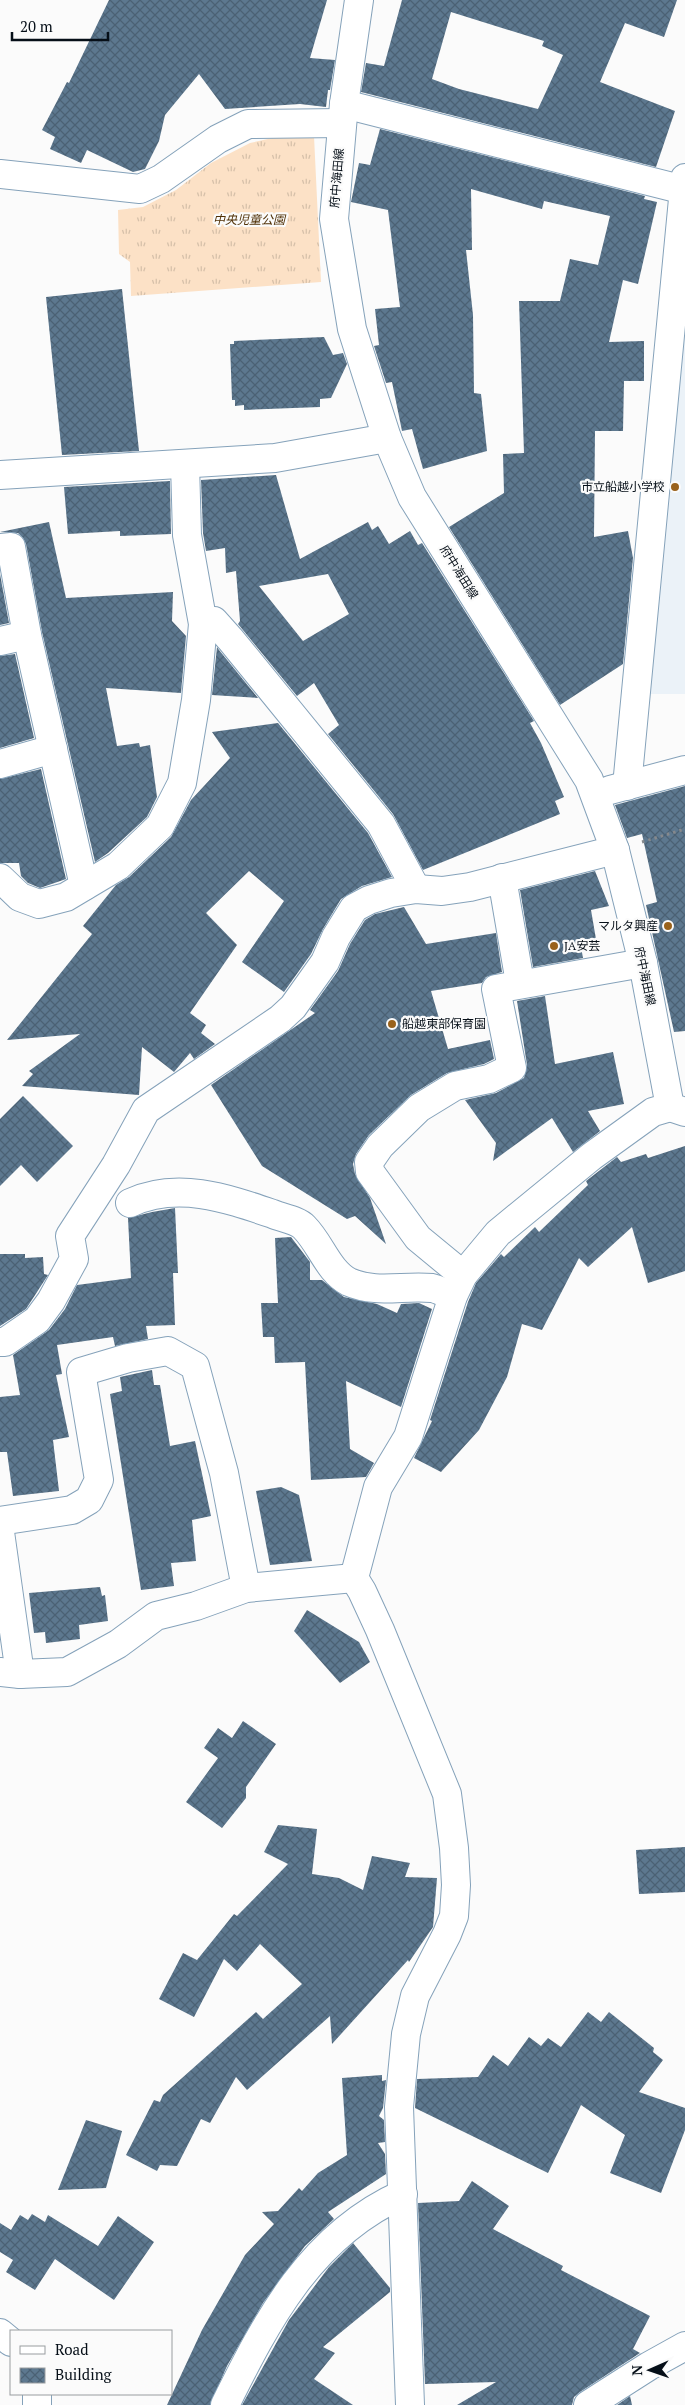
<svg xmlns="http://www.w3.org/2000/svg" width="685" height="2405" font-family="'PT Serif','Noto Sans JP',serif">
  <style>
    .built { fill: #ebf2f8 }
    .grass { fill: url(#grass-tufts) }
    .building { fill: url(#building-cross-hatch); fill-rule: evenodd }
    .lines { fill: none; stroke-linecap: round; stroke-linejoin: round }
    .minor-casing { stroke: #85a2ba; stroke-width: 30 }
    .major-casing { stroke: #85a2ba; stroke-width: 30 }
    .path { stroke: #85898d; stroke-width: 3; stroke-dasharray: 2.5 4; stroke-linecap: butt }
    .minor { stroke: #fff; stroke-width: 28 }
    .major { stroke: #fff; stroke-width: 28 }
    .poi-dot { fill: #99621c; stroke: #fbfbfb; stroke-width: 2 }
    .labels { text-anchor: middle; stroke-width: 4.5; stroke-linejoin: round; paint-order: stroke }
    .street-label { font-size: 12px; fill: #060f18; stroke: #fbfbfb }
    .park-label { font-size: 12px; font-style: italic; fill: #503006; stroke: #fbfbfb }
    .poi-label { font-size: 12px; fill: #060f18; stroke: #fbfbfb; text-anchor: end }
  </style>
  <defs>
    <pattern id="grass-tufts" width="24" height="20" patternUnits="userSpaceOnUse" patternTransform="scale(1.25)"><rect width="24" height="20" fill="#fce1c6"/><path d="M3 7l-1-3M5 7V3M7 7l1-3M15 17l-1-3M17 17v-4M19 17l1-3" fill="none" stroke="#d6c0a9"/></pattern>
    <pattern id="building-cross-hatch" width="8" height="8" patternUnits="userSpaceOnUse" patternTransform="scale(1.25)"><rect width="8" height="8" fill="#5d788f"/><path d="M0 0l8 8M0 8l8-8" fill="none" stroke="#4b6174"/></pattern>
  </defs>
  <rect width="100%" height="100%" fill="#fbfbfb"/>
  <path class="built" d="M685,280V694H643Z"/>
  <path class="grass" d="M314,136L321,282L131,296L130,262L119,254L118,210L143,207L176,190L211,163L250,143L277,137Z"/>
  <g class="building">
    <path d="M109,0H327L310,58L335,60L330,90H328L326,107L300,104L225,109L199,74L165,115L159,141L145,169L133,172L87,150L81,163L50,149L55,137L42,130L67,82L69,83Z"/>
    <path d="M402,0H677L664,37L625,23L600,82L675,111L656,167L361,92L366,63L384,66ZM451,12L544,41L542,46L563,55L538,109L459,89L432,79Z"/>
    <path d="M380,129L645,196L644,199L657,202L638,284L623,280L609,342L644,341V381H624L623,431H595L594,537L628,531L633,558L623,664L560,705L449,527L504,493L503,454L524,453L519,301H560L570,259L598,265L610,216L544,201L542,209L471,189L472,250H466L473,315L474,393L481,394L487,451L423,469L412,429L402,431L392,382L386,383L374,346L379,345L375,309L400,307L388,210L351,202L359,163L370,165Z"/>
    <path d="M122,289L139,451L62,455L46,297Z"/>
    <path d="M324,337L333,355L343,353L347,364L331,398L320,399V407L244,410V405L235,406V400H232L230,344H234V341Z"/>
    <path d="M276,475L300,559L368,522L372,530L378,526L389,544L410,531L418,545L422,543L534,721L530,723L541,743L564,797L555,801L560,814L423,870L393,814L328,734L339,725L314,683L297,696L238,624L240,621L236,571L226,573L225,548L206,551L203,533L201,480ZM328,574L349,614L303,641L259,586Z"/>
    <path d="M170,481L171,534L120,536V531L68,534L64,487Z"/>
    <path d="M49,522L66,598L173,592L172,621L186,636L181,693L106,688L117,746L139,743L140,747L150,745L157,797L147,817L108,853L95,862L42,632L26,544L23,538L18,533L0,532Z"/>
    <path d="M0,574L9,623L0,625Z"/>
    <path d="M217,647L219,650L258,698L212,695Z"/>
    <path d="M15,654L34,738L0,748V656Z"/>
    <path d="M278,723L368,833L392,877L362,886L341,899L323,929L311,954L284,992L242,962L284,901L249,871L206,913L237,945L190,1013L206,1025L201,1033L215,1044L194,1059L190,1053L174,1072L142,1047L139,1095L22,1086L33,1074L29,1071L80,1034L7,1040L92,934L83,926L116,885L129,877L171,837L191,800L230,758L212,732Z"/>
    <path d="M41,769L66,879L40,888L28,883L21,876L19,863H0V779Z"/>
    <path d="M685,786V1031L674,1032L646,905L657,902L642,834L627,838L615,805Z"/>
    <path d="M595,871L609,906L591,910L597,945L581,947L583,958L533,967L520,890Z"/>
    <path d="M404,907L426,944L496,933L502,972L486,977L482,983L431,991L448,1049L490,1040L494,1059L484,1064L447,1073L411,1095L369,1135L356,1154L353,1164L355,1174L370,1198L386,1244L355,1216L347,1219L262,1166L211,1085L315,1013L310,1010L338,971L350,944L365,920L375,914Z"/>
    <path d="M545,996L555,1064L613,1052L624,1104L588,1111L600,1131L573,1152L552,1118L493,1161L496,1143L465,1100L496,1093L524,1078L527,1065L517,1001Z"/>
    <path d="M23,1096L73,1146L37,1182L21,1165L0,1186V1119Z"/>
    <path d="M685,1146V1271L648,1283L632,1227L588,1267L579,1258L542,1330L522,1324L507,1377L479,1430L441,1472L414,1458L432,1421L430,1420L468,1302L476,1283L501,1254L504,1257L535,1227L539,1232L588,1185L586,1181L617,1157L621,1162L646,1154L648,1158Z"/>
    <path d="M175,1208L178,1273H173L175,1325L146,1326L148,1339L115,1346L113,1337L57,1345L62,1374L56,1375L69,1437L53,1440L59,1491L13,1496L7,1452H0V1397L20,1395L13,1355L49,1330L65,1309L77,1285L131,1278L128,1218L152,1212Z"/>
    <path d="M291,1237L310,1262V1280H322L344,1297L377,1304L397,1313L401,1304L419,1303L432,1309L401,1407L346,1381L350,1449L374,1463L366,1477L311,1480L305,1362L275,1363L274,1337H263L261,1303H278L275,1238Z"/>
    <path d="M0,1254H25V1258L43,1257L44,1274L48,1275L26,1309L0,1326Z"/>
    <path d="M152,1370L154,1385H160L170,1446L195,1441L211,1516L192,1520L196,1561L171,1563L174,1586L141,1590L110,1394L122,1391L120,1377Z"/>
    <path d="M281,1487L299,1495L312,1561L270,1565L256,1491Z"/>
    <path d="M100,1587L102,1596L105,1595L108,1621L79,1625L80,1639L46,1643L45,1632L34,1633L29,1593Z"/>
    <path d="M307,1610L359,1642L370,1662L340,1683L294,1631Z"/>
    <path d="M243,1721L276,1744L246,1787V1798L222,1828L186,1802L218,1758L204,1748L218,1728L232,1738Z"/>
    <path d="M278,1825L317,1829L312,1874L339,1878L363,1890L372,1856L410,1863L405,1877L437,1878L433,1927L409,1962L408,1960L332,2044L330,2016L247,2090L236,2077L210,2123L201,2119L177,2166L160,2165L157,2171L126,2155L154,2100L160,2102L163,2095L256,2012L263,2019L302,1984L260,1944L237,1971L224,1959L194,2017L159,1999L183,1953L197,1960L234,1914L237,1916L288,1864L264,1852Z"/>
    <path d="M685,1847V1892L639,1894L636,1850Z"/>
    <path d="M588,2012L601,2022L609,2012L654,2048L653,2052L663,2060L639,2092L685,2108V2130L661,2193L610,2173L625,2135L581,2105L548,2173L415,2108L417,2079L478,2077L493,2055L508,2066L529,2037L541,2046L548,2038L561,2047Z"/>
    <path d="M382,2075V2081L386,2080L383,2108L379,2116L384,2120L385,2142L378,2143L385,2154L386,2174L328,2212L334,2219L305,2246L263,2303L227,2366L210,2405H167L202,2330L245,2255L274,2224L262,2212L278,2211L299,2188L302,2191L318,2173L347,2155L342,2078Z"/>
    <path d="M86,2120L122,2131L106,2188L58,2190Z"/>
    <path d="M472,2181L509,2206L493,2229L563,2266L561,2270L650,2316L633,2349L640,2353L580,2392L574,2397L572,2405H457L496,2382L425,2384L418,2203L459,2201Z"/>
    <path d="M32,2214L45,2222L48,2215L98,2246L118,2216L154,2242L114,2300L55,2259L35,2290L6,2272L13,2260L0,2252V2223L11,2230L20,2215L28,2220Z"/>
    <path d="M353,2243L390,2288V2292L323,2347L335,2353L314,2379L353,2405H242L289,2320L329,2267Z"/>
    <path d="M630,2396L632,2405H617Z"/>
  </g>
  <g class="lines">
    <defs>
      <g id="minor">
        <path d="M344,104L684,190"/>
        <path d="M0,174L140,189L161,179L218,139L248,124L342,123"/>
        <path d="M0,475L275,458L387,438"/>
        <path d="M0,548L11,547L27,635L84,886"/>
        <path d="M203,624L214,621L231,640L381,824L416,889"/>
        <path d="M0,641L27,635"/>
        <path d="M0,764L53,749"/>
        <path d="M627,786L685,178"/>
        <path d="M610,790L685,770"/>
        <path d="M0,878L20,897L39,904L66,897L118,866L160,826L182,783L196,700L203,624L187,535L185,464"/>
        <path d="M502,878L520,983"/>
        <path d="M130,1203C177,1181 226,1198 273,1214C282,1218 297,1220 304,1227C321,1244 328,1271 349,1282C376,1294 404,1285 432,1288C438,1289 446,1294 453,1296"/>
        <path d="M463,1275L418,1238L370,1172L369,1162L380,1146L419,1108L455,1086L489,1079L512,1068L496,989L643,963"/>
        <path d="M0,1342H5L37,1320L51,1301L74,1259L70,1236L116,1165L146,1110L280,1019L293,1007L325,962L336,937L354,908L369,900L391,893L416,889L442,891L470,887L615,850"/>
        <path d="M0,1521L72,1510L89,1500L99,1480L81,1372L128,1358L168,1351L195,1366L224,1473L246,1588"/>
        <path d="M0,1532L20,1674"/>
        <path d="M0,1672L20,1674L67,1672L118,1644L156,1616L196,1606L246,1588L354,1578"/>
        <path d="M0,2333L11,2342"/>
        <path d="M37,2394V2405"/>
        <path d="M225,2405C267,2320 311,2235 403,2194"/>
        <path d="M410,2405L399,2107L406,2034L415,1996L447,1934L454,1916L456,1885L454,1848L447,1794L380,1630L362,1591L354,1578L378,1487L408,1437L453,1296L463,1275L498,1233L592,1156L653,1112L670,1107"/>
      </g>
      <g id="major">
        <path d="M359,0L344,104L334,219L352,329L387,438L412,497L589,780L615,850L643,963L670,1107L685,1112"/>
        <path d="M588,2405L649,2366L685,2346"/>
      </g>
    </defs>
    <use href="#minor" class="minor-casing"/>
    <use href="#major" class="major-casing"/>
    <path class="path" d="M642,842L685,829"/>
    <use href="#minor" class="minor"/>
    <use href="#major" class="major"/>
  </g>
  <g class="poi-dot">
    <circle cx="675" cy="487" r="5"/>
    <circle cx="668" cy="926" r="5"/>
    <circle cx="554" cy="946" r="5"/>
    <circle cx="392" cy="1024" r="5"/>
  </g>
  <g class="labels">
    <g class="street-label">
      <text transform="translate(337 178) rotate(-85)" y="4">府中海田線</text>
      <text transform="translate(459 572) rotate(58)" y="4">府中海田線</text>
      <text transform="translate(645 976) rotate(78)" y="4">府中海田線</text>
    </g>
    <g class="park-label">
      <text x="249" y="224">中央児童公園</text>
    </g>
    <g class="poi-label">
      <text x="665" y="491">市立船越小学校</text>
      <text x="658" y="930">マルタ興産</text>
      <text x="564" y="950" text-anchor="start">JA安芸</text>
      <text x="402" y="1028" text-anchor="start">船越東部保育園</text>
    </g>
  </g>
  <rect x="10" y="2330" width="162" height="65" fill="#fbfbfb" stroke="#999da0"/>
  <rect x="20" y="2346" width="25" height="8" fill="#ffffff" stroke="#999da0"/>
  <text x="55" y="2355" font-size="15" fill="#060f18">Road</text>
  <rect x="20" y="2368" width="25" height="15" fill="url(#building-cross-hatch)" stroke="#999da0"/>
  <text x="55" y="2380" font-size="15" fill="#060f18">Building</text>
  <g transform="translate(650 2370) rotate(268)" stroke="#fbfbfb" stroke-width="4" paint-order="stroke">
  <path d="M0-4L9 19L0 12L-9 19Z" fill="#060f18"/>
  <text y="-8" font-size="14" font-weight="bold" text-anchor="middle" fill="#060f18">N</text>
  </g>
  <path d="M12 32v8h96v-8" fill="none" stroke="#060f18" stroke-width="2.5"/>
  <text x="20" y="32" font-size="15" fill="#060f18" stroke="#fbfbfb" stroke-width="4" paint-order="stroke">20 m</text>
</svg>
